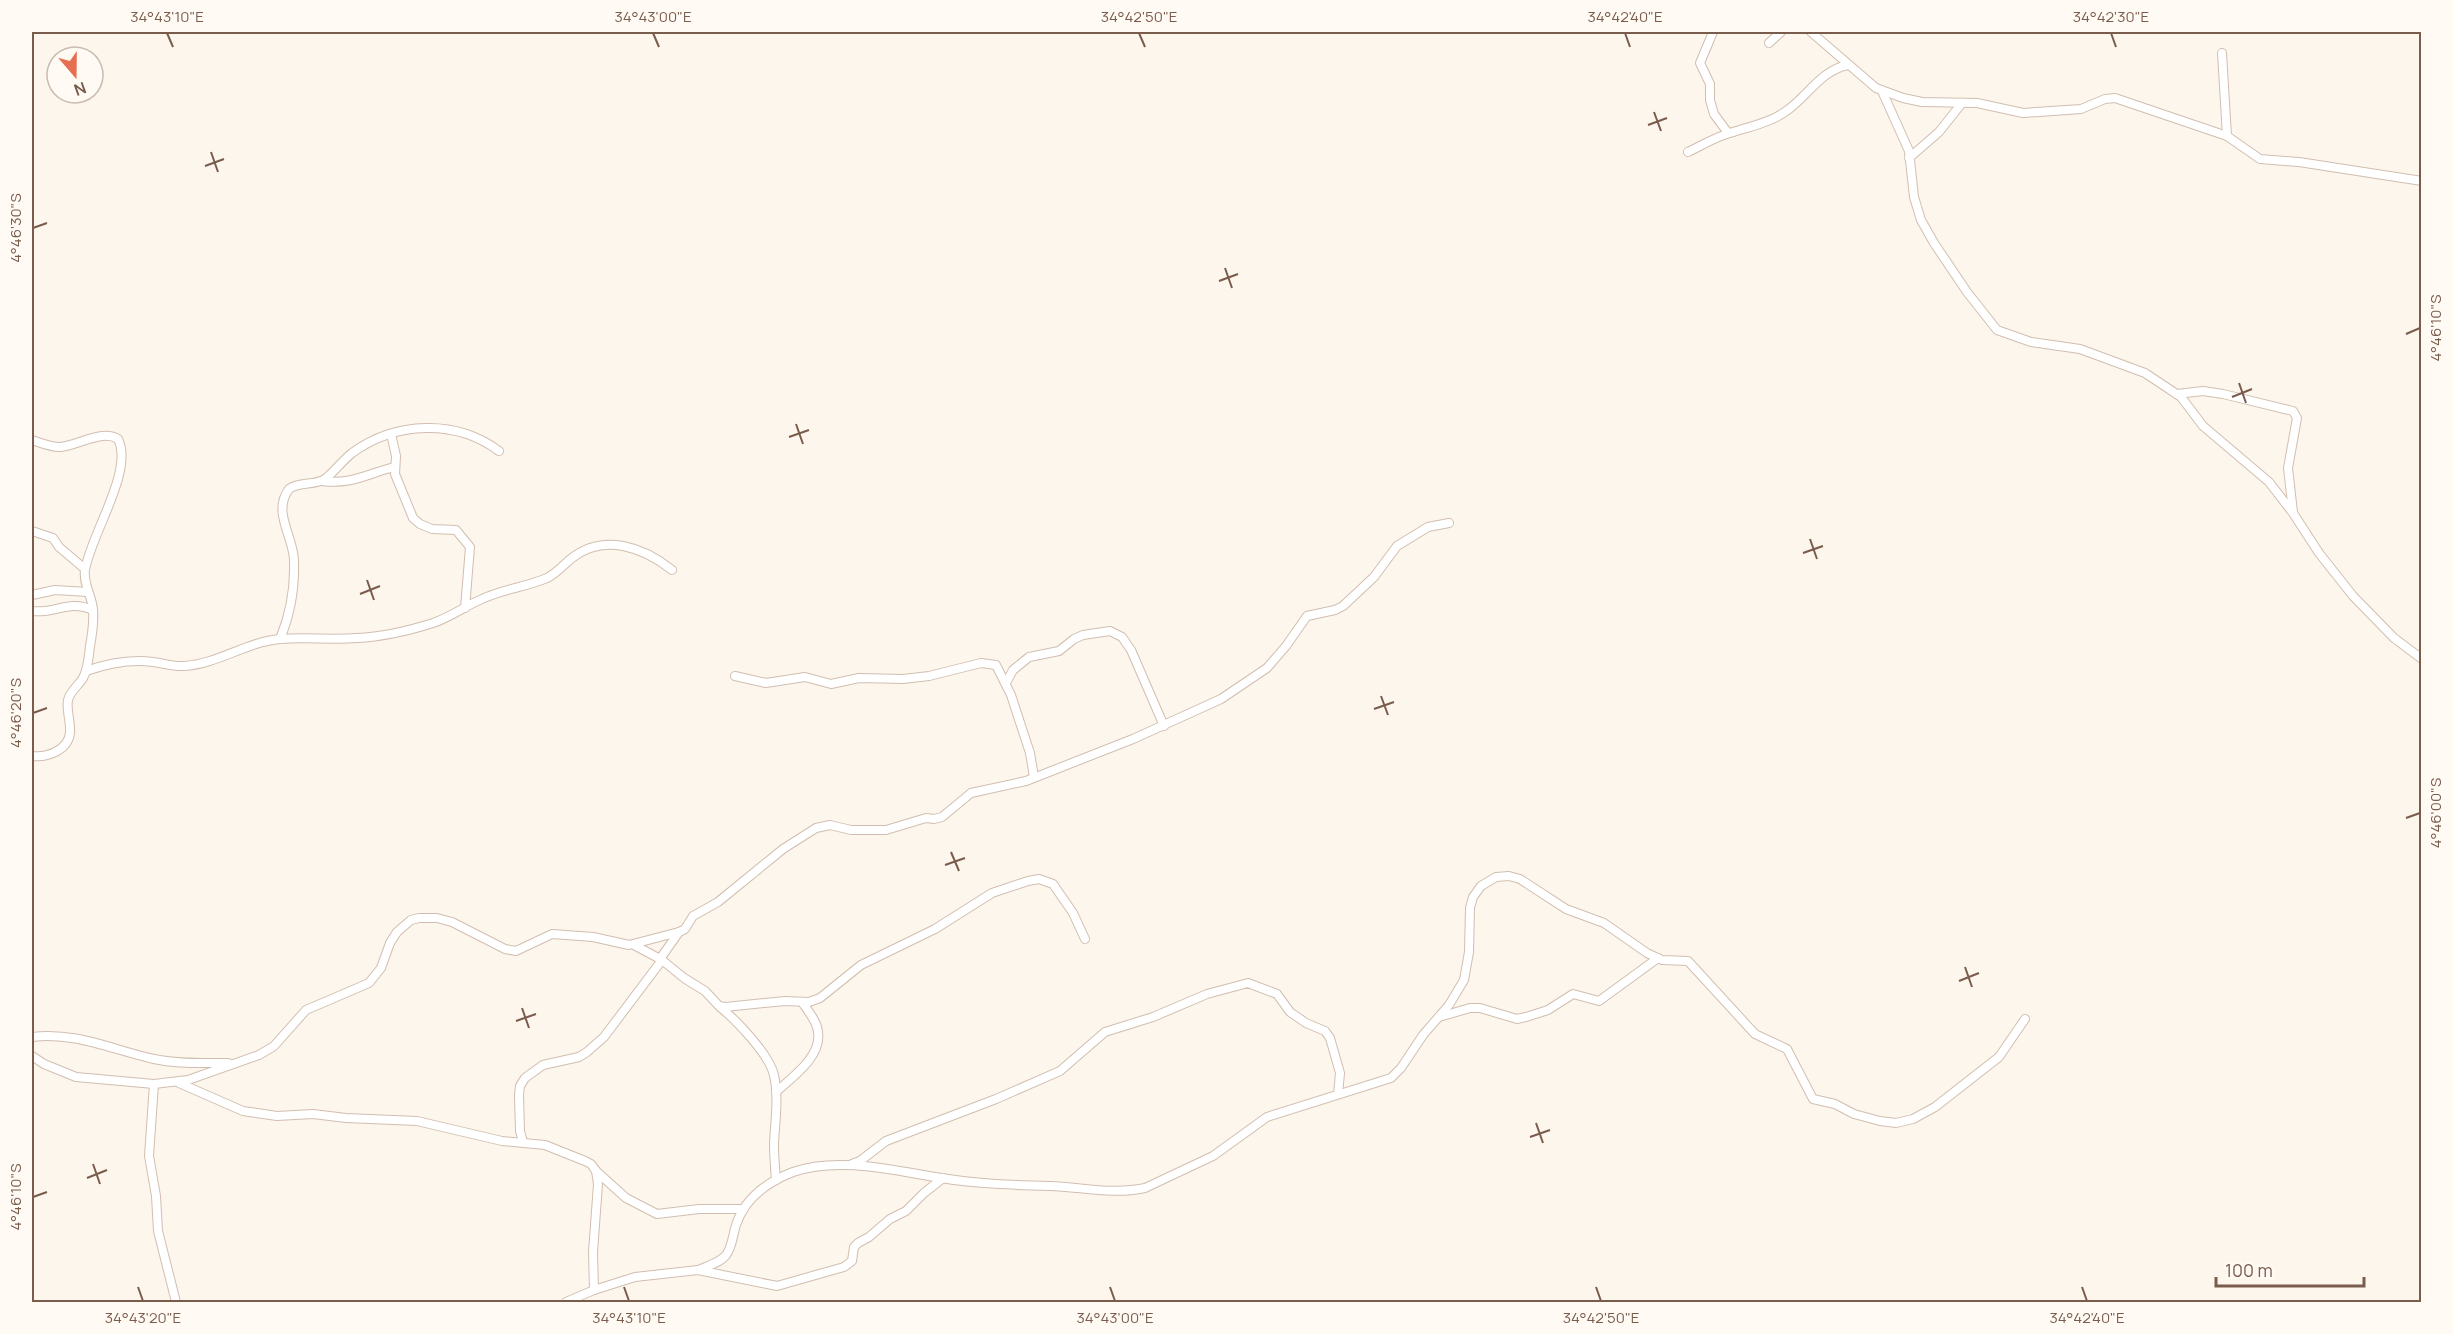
<svg xmlns="http://www.w3.org/2000/svg" width="2453" height="1334" font-family="Manrope,sans-serif">
  <style>
    .lines { fill: none; stroke-linecap: round; stroke-linejoin: round }
    .street-casing { stroke: #d1beb0; stroke-width: 10 }
    .street { stroke: #fff; stroke-width: 8 }
    .ticks { fill: none; stroke: #7a5c4d; stroke-width: 2 }
    .neatline { fill: none; stroke: #7a5c4d; stroke-width: 2 }
    .ticks-label { font-size: 15px; text-anchor: middle; fill: #7a5c4d }
  </style>
  <rect width="100%" height="100%" fill="#fdf6ec"/>
  <g class="lines">
    <defs>
      <g id="street">
        <path d="M1713,32L1700,63L1710,84V100L1714,114L1728,133"/>
        <path d="M1811,32L1876,88L1903,98L1922,102L1977,103L2023,113L2081,109L2105,99L2115,98L2227,136L2260,159L2299,162L2422,181"/>
        <path d="M1769,43L1781,32"/>
        <path d="M2222,53L2227,136"/>
        <path d="M1882,91L1909,151L1914,197L1921,220L1934,243L1967,292L1997,330L2031,342L2080,349L2145,373L2181,397L2203,426L2269,482L2293,513L2319,553L2353,596L2394,638L2422,659"/>
        <path d="M1688,152C1701,146 1715,137 1730,133C1751,126 1771,123 1789,109C1809,94 1822,70 1848,65"/>
        <path d="M1909,158L1939,132L1962,103"/>
        <path d="M2177,394L2203,391L2223,394L2293,411L2297,418L2288,468L2293,512"/>
        <path d="M391,434L396,456L395,474L413,518L420,524L432,529L456,530L470,547L465,608"/>
        <path d="M32,440C41,443 50,447 60,447C77,446 102,429 118,439C134,471 91,534 85,570C83,585 92,595 93,610C94,621 92,635 90,646C89,655 88,669 83,678C79,685 70,691 68,700C66,711 71,722 70,732C69,750 47,758 32,756"/>
        <path d="M322,481C351,485 367,474 394,467"/>
        <path d="M32,531L53,538L59,547L85,569"/>
        <path d="M32,595L55,590L88,592"/>
        <path d="M32,611C56,614 68,599 93,610"/>
        <path d="M280,639C290,615 295,587 294,560C293,535 272,512 289,489C300,481 314,486 325,479C334,472 342,461 352,453C396,421 456,419 499,451"/>
        <path d="M86,671C106,664 131,659 153,662C163,663 173,667 184,666C218,664 246,642 280,639C306,637 332,640 357,638C380,637 411,630 433,623C451,617 465,606 482,599C503,589 526,587 547,578C557,573 563,565 572,558C604,533 643,547 672,570"/>
        <path d="M735,676L766,683L805,677L831,684L859,678L903,679L929,676L981,663L996,665L1011,695L1030,753L1034,777"/>
        <path d="M1006,683L1013,670L1029,657L1059,651L1074,639L1083,635L1110,631L1122,637L1131,650L1164,726"/>
        <path d="M634,945L662,960L684,978L705,991L719,1006L725,1007L785,1001L809,1002L820,998L861,965L935,929L992,893L1028,881L1039,879L1053,884L1073,913L1085,939"/>
        <path d="M660,959L679,932"/>
        <path d="M720,1007C736,1020 769,1054 774,1075C779,1098 775,1121 774,1144C774,1156 775,1168 776,1180"/>
        <path d="M1439,1017L1470,1008H1480L1517,1019L1526,1017L1548,1010L1573,994L1599,1001L1658,958"/>
        <path d="M32,1037C74,1031 113,1050 154,1059C177,1064 204,1063 228,1063"/>
        <path d="M32,1056L44,1064L76,1077L154,1084L188,1080L259,1055L274,1046L306,1010L369,983L381,968L390,943L397,932L411,920L419,918H437L452,922L505,949L516,951L552,934L593,937L629,945L679,932L685,929L693,916L718,902L783,849L816,828L830,825L851,830H886L926,818L934,819L942,817L971,793L1026,781L1133,739L1221,699L1267,668L1286,646L1307,616L1335,610L1343,606L1374,577L1397,546L1428,527L1449,523"/>
        <path d="M179,1083L243,1111L277,1116L313,1114L346,1118L417,1121L502,1141L545,1145L585,1161L591,1164L596,1171L598,1184L593,1252L594,1290"/>
        <path d="M154,1084L149,1156L156,1196L158,1231L176,1302"/>
        <path d="M776,1092C791,1078 822,1057 818,1032C817,1021 808,1011 802,1002"/>
        <path d="M523,1142L520,1131L519,1095L520,1086L525,1078L543,1065L579,1057L587,1052L604,1037L662,960"/>
        <path d="M852,1164L860,1161L886,1141L996,1099L1060,1071L1105,1032L1153,1017L1207,994L1248,983L1277,994L1290,1012L1306,1023L1325,1031L1330,1038L1340,1073L1338,1094"/>
        <path d="M596,1171L626,1198L657,1214L699,1209H742"/>
        <path d="M698,1270C707,1266 720,1263 726,1255C732,1248 733,1234 736,1225C745,1198 767,1182 793,1172C838,1156 896,1171 941,1178C978,1184 1013,1185 1050,1186C1082,1187 1112,1195 1145,1188L1213,1156L1267,1117L1391,1078L1401,1068L1423,1035L1449,1005L1464,980L1469,952L1470,908L1473,897L1481,886L1496,877L1509,876L1520,879L1566,909L1604,923L1647,953L1662,960L1688,961L1755,1034L1787,1049L1813,1099L1835,1104L1854,1114L1880,1121L1896,1123L1913,1119L1935,1107L1999,1057L2025,1019"/>
        <path d="M566,1302L594,1290L635,1277L698,1270L777,1286L844,1267L852,1261L854,1247L858,1243L869,1237L890,1219L906,1211L924,1193L943,1178"/>
      </g>
    </defs>
    <use href="#street" class="street-casing"/>
    <use href="#street" class="street"/>
  </g>
  <path class="ticks" d="M167,33L173,47M653,33L659,47M1139,33L1145,47M1625,33L1630,47M2111,33L2116,47M1654,112L1661,131M1648,125L1667,118M211,152L218,172M205,166L224,159M33,228L47,223M1225,268L1232,288M1219,281L1238,274M2406,334L2420,328M2239,383L2246,403M2232,397L2252,389M796,424L803,444M789,437L809,430M1810,539L1817,559M1803,553L1823,546M367,580L374,600M360,594L380,586M1381,696L1388,715M1374,709L1394,702M33,713L47,708M2406,818L2420,813M951,852L959,871M945,865L965,858M1965,967L1972,987M1959,981L1979,973M522,1008L529,1028M516,1021L536,1014M1536,1123L1543,1143M1530,1137L1550,1130M93,1164L100,1184M87,1178L107,1170M33,1197L47,1192M138,1287L143,1301M624,1287L629,1301M1110,1287L1115,1301M1596,1287L1601,1301M2082,1287L2087,1301"/>
  <rect width="2453" height="1334" fill="none" stroke="#fffaf3" stroke-width="66"/>
  <g transform="translate(75 75) rotate(160)"><circle r="28" fill="#fffaf3" stroke="#cabbb1" stroke-width="1.5"/>
  <path d="M0-4.5L10 22L0 15L-10 22Z" fill="#e76f51"/>
  <text y="-9" font-size="16" font-weight="bold" text-anchor="middle" fill="#7a5c4d">N</text>
  </g>
  <path d="M2216 1277v9h148v-9" fill="none" stroke="#7a5c4d" stroke-width="3"/>
  <text x="2225" y="1277" font-size="18" fill="#7a5c4d" stroke="#fffaf3" stroke-width="4.5" paint-order="stroke">100 m</text>
  <rect x="33" y="33" width="2387" height="1268" class="neatline"/>
  <g class="ticks-label">
    <text x="167" y="22">34°43'10"E</text>
    <text x="653" y="22">34°43'00"E</text>
    <text x="1139" y="22">34°42'50"E</text>
    <text x="1625" y="22">34°42'40"E</text>
    <text x="2111" y="22">34°42'30"E</text>
    <text transform="translate(16 228) rotate(-90)" y="5">4°46'30"S</text>
    <text transform="translate(2436 328) rotate(-90)" y="5">4°46'10"S</text>
    <text transform="translate(16 713) rotate(-90)" y="5">4°46'20"S</text>
    <text transform="translate(2436 813) rotate(-90)" y="5">4°46'00"S</text>
    <text transform="translate(16 1197) rotate(-90)" y="5">4°46'10"S</text>
    <text x="143" y="1323">34°43'20"E</text>
    <text x="629" y="1323">34°43'10"E</text>
    <text x="1115" y="1323">34°43'00"E</text>
    <text x="1601" y="1323">34°42'50"E</text>
    <text x="2087" y="1323">34°42'40"E</text>
  </g>
</svg>
